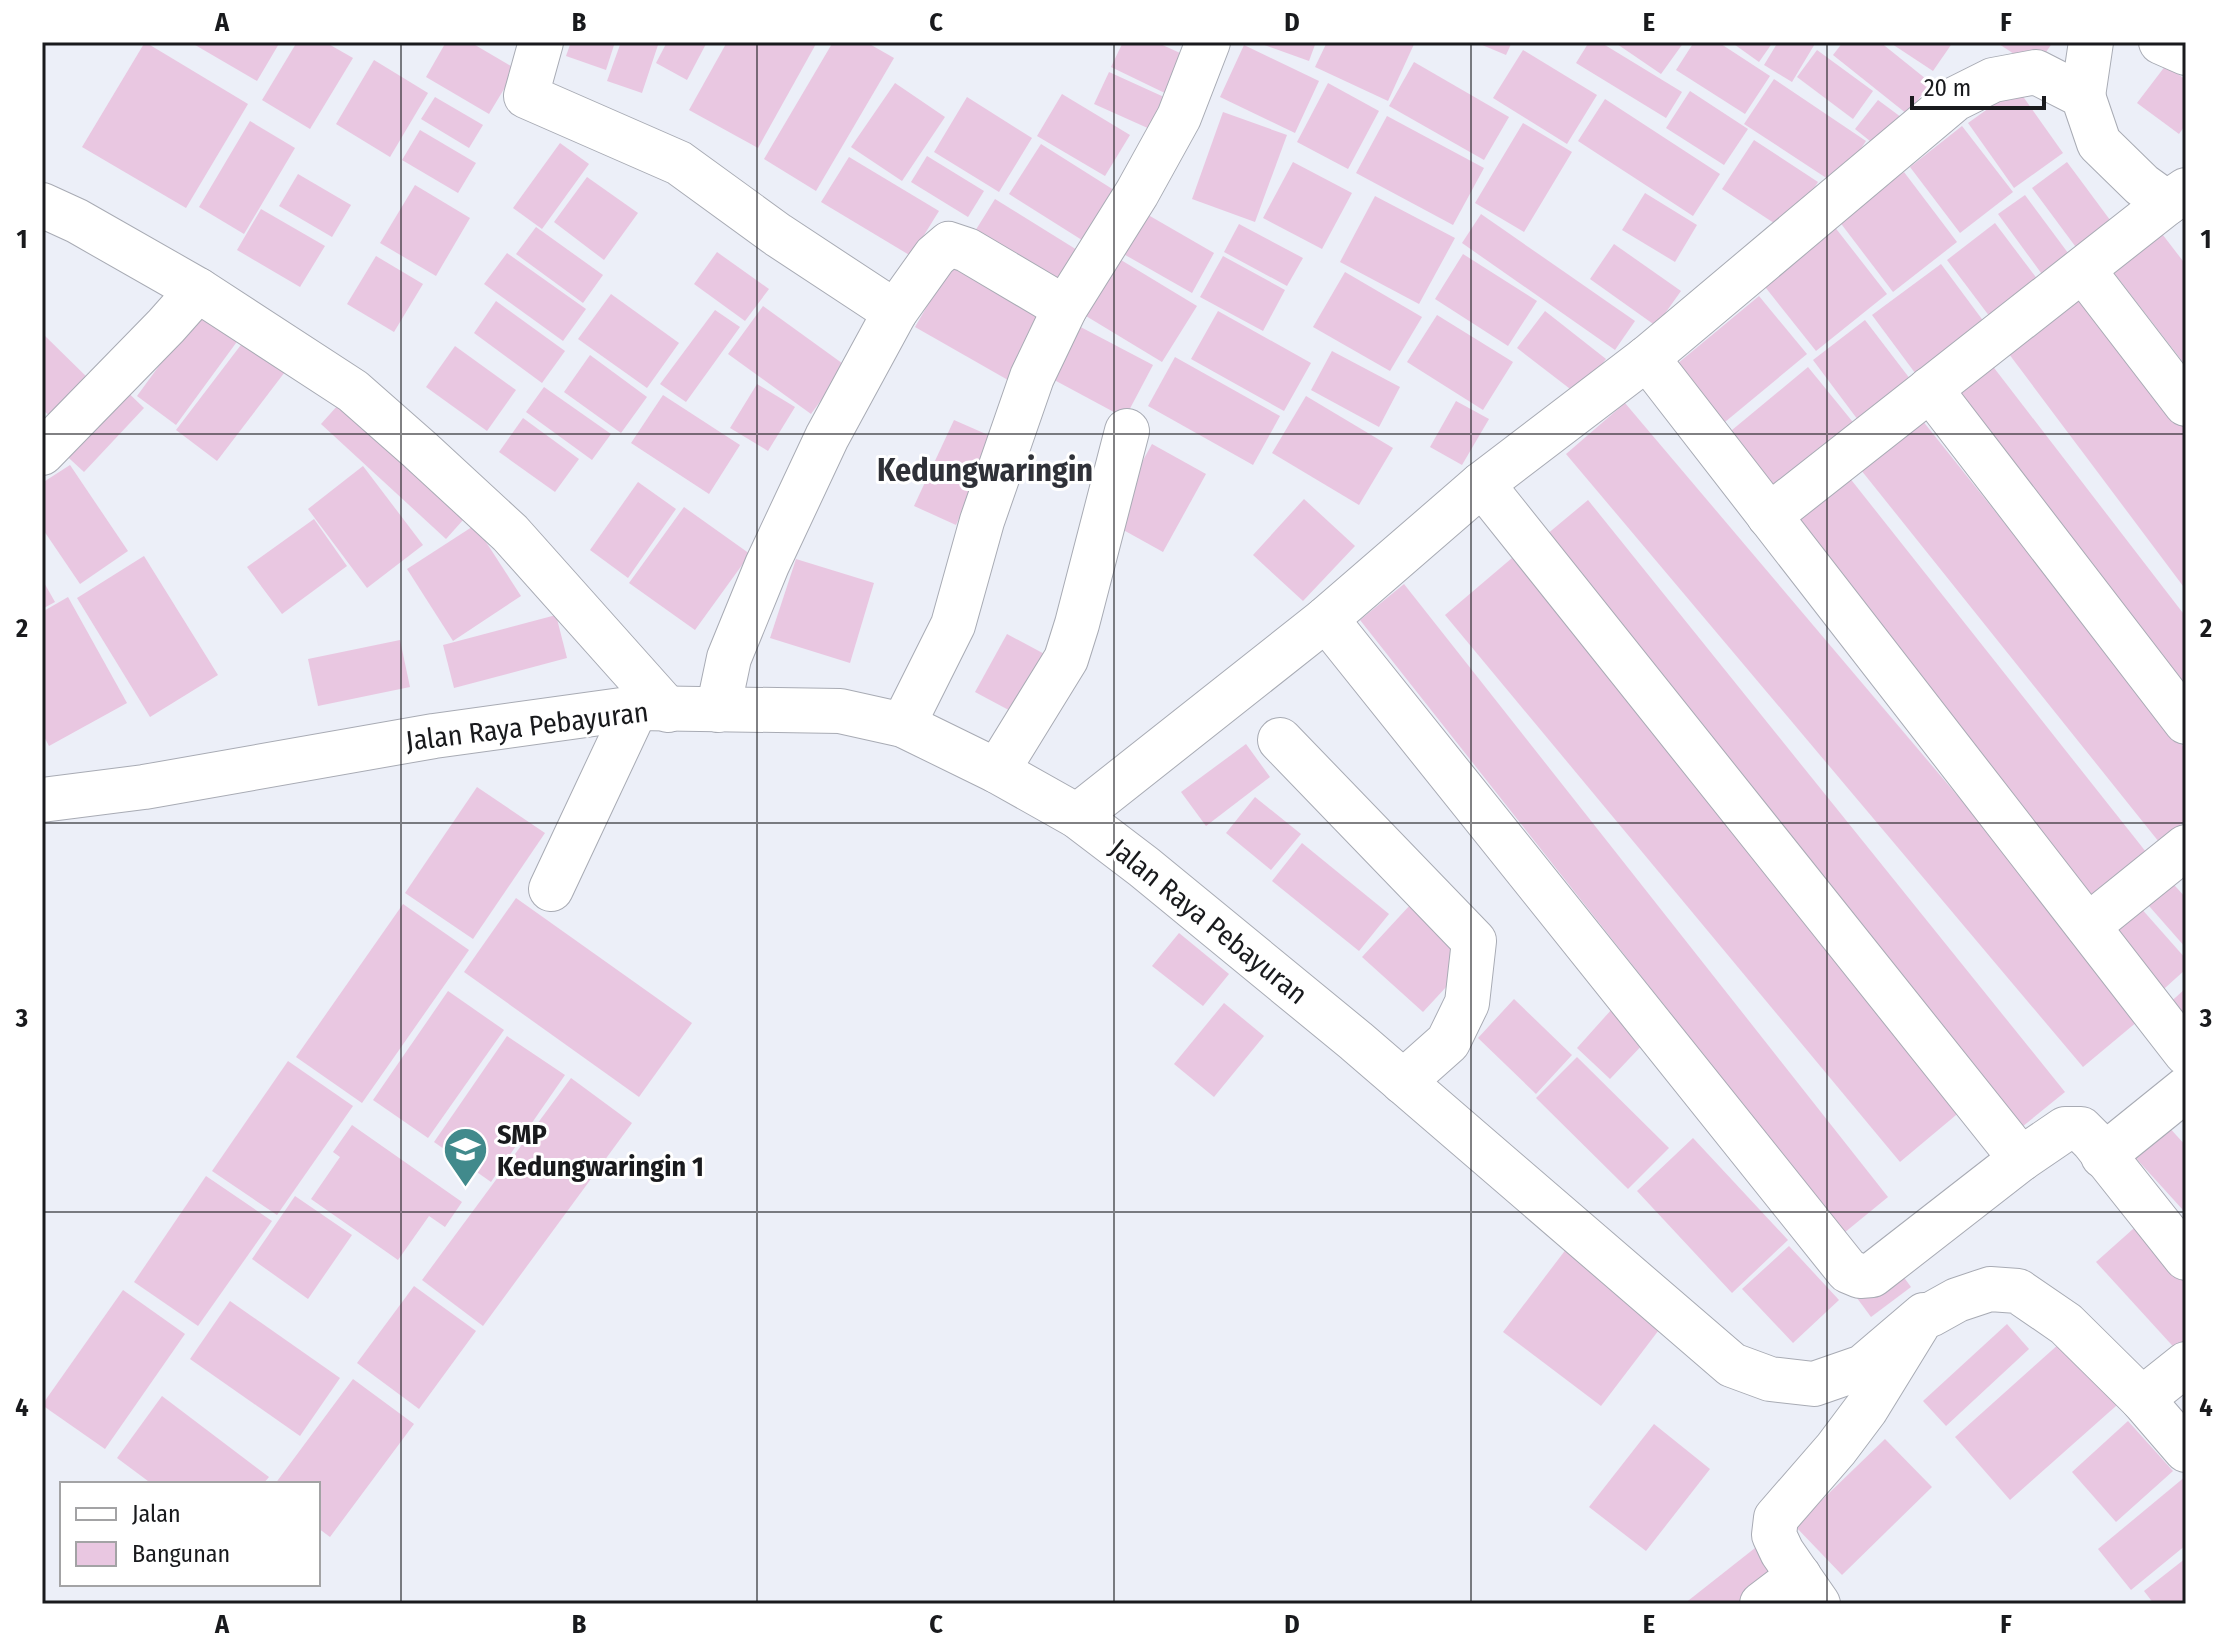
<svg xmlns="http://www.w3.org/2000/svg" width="2228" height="1646" font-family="'Fira Sans Condensed',sans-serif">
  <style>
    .building { fill: #e9c7e1 }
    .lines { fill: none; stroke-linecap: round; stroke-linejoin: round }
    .minor-casing { stroke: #a8abb4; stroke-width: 46 }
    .major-casing { stroke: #a8abb4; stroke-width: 46 }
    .minor { stroke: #fff; stroke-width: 44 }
    .major { stroke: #fff; stroke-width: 44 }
    .grid { fill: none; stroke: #191a1d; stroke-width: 2; stroke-opacity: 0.55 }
    .labels { text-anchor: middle; stroke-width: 6; stroke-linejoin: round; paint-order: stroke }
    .street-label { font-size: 28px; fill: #191a1d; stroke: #fff }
    .poi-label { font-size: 28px; font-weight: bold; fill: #191a1d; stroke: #fff; text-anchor: start }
    .quarter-label { font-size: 32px; font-weight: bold; fill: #2f3138; stroke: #fff }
    .neatline { fill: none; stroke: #191a1d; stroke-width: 3 }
    .grid-label { font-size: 26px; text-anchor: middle; font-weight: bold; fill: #191a1d }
  </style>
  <rect width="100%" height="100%" fill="#eceff8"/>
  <g class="building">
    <path d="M145,42L248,104L186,208L82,147Z"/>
    <path d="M190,42H280L257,81Z"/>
    <path d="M297,42H325L353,58L310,129L262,100Z"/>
    <path d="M446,42H470L516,69L489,114L426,77Z"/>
    <path d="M571,42H615L606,70L566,56Z"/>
    <path d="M621,42H659L642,93L607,81Z"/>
    <path d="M667,42H707L687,80L656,63Z"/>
    <path d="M727,42H817L758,148L689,110Z"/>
    <path d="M833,42H866L894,58L816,191L764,159Z"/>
    <path d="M1123,42H1156L1191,58L1173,97L1111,67Z"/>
    <path d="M1256,42H1316L1309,61Z"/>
    <path d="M1327,42H1415L1388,101L1315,67Z"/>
    <path d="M1475,42H1512L1506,55Z"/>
    <path d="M1589,42H1600L1682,92L1666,118L1576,63Z"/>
    <path d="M1614,42H1684L1661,74Z"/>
    <path d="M1694,42H1718L1770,76L1745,114L1676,70Z"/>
    <path d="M1731,42H1773L1759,62Z"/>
    <path d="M1778,42H1816L1792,82L1764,65Z"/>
    <path d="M1843,42H1880L1931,83L1907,114L1833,55Z"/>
    <path d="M1889,42H1953L1933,71Z"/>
    <path d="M1996,42H2053L2035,68Z"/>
    <path d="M1244,45L1319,81L1295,133L1220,97Z"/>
    <path d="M1523,50L1597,95L1567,144L1493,98Z"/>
    <path d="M1817,50L1873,91L1853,119L1797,77Z"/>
    <path d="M374,60L428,93L390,157L336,124Z"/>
    <path d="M1414,62L1509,117L1484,160L1389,106Z"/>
    <path d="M2166,65L2186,80V124L2179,134L2137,103Z"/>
    <path d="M1109,72L1175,102L1161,134L1094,104Z"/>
    <path d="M1774,79L1866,141L1837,185L1744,124Z"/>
    <path d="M895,83L945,117L902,181L851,147Z"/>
    <path d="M1328,83L1379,111L1348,169L1297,142Z"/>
    <path d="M2017,88L2063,153L2014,188L1968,123Z"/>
    <path d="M1690,91L1748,129L1724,165L1666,128Z"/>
    <path d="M1062,94L1130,135L1105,176L1037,136Z"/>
    <path d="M435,97L483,125L469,148L421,119Z"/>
    <path d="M967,97L1032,138L999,192L934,152Z"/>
    <path d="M1605,99L1720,174L1693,216L1578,141Z"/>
    <path d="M1878,100L1909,123L1885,153L1855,129Z"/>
    <path d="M1223,112L1287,135L1255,222L1192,199Z"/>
    <path d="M1387,116L1484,168L1453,225L1356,173Z"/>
    <path d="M250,121L295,148L244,234L199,207Z"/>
    <path d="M1523,123L1572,152L1524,232L1475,203Z"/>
    <path d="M1962,126L2013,192L1960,233L1910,167Z"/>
    <path d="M420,130L476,163L458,193L402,160Z"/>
    <path d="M1754,140L1818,182L1786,231L1722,189Z"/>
    <path d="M560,143L589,164L542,229L513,208Z"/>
    <path d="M1041,144L1125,197L1093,247L1009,194Z"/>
    <path d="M927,156L984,191L968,217L911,182Z"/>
    <path d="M849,157L939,211L911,256L821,202Z"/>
    <path d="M1293,162L1352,193L1322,249L1263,218Z"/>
    <path d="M2067,162L2113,224L2078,250L2032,188Z"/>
    <path d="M1904,172L1957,242L1893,292L1839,221Z"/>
    <path d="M298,174L351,205L332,237L279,206Z"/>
    <path d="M587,177L638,213L604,260L554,222Z"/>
    <path d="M415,185L470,218L436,276L380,243Z"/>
    <path d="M1645,193L1697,225L1675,262L1622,230Z"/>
    <path d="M2025,195L2071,257L2044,277L1998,214Z"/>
    <path d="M1375,196L1455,238L1419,304L1340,262Z"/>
    <path d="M995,199L1090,258L1062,304L967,244Z"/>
    <path d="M261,209L325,246L300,287L237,250Z"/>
    <path d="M1143,212L1214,253L1192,293L1120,252Z"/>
    <path d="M1481,214L1635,321L1615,350L1462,243Z"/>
    <path d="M1995,223L2041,284L1993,321L1947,260Z"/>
    <path d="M1239,224L1303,258L1287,286L1224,252Z"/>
    <path d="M1834,226L1887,294L1816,351L1762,283Z"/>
    <path d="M2156,226L2186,265V366L2107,264Z"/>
    <path d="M536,227L603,275L583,303L516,254Z"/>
    <path d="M1614,244L1681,291L1656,326L1590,279Z"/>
    <path d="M717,252L769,289L745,321L694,284Z"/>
    <path d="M507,253L586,309L563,341L484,284Z"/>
    <path d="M1463,254L1537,301L1508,346L1435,299Z"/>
    <path d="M376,256L423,284L394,332L347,304Z"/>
    <path d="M956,256L1061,316L1020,387L915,327Z"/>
    <path d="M1223,256L1285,290L1263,331L1200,297Z"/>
    <path d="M1121,260L1197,306L1162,362L1086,316Z"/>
    <path d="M1941,264L1990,330L1921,381L1872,315Z"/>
    <path d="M1345,272L1422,317L1390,371L1313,327Z"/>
    <path d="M2079,288L2186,430V590L2003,346Z"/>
    <path d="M611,294L679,343L647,388L578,339Z"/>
    <path d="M1759,296L1807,354L1725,422L1677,364Z"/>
    <path d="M496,301L565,351L542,383L474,333Z"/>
    <path d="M205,303L244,332L176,425L137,396Z"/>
    <path d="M763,306L846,366L811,414L728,354Z"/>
    <path d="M715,310L740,327L686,402L660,384Z"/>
    <path d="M1218,311L1311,363L1284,411L1191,359Z"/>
    <path d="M1545,311L1606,359L1578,395L1517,348Z"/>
    <path d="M1437,315L1513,362L1483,410L1407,362Z"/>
    <path d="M1865,320L1917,388L1864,428L1813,360Z"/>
    <path d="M1073,323L1153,365L1125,418L1045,375Z"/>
    <path d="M42,333L96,386L59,425L42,409Z"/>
    <path d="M250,333L291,364L217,461L176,430Z"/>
    <path d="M455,346L516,390L487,431L426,387Z"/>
    <path d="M1332,351L1400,387L1379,427L1311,390Z"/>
    <path d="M590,355L647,397L621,433L564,392Z"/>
    <path d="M1175,357L1280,416L1253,465L1148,406Z"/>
    <path d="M1988,360L2186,617V700L1947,391Z"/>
    <path d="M1808,367L1861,432L1778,500L1726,435Z"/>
    <path d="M118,383L144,408L84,472L58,448Z"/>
    <path d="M757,384L795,407L768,451L730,428Z"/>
    <path d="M544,387L611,434L592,460L526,412Z"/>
    <path d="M347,395L472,510L446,539L321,424Z"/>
    <path d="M663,395L740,445L709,494L631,443Z"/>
    <path d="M1306,396L1393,448L1359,505L1272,453Z"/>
    <path d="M1456,401L1489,419L1462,465L1430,447Z"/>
    <path d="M1625,403L2144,1016L2083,1067L1566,454Z"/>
    <path d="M523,418L579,459L555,492L499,452Z"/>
    <path d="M954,420L995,438L956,525L914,506Z"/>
    <path d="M1922,420L2186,750V820L2159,842L1861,470Z"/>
    <path d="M1152,444L1206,474L1163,552L1109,522Z"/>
    <path d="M70,465L128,551L80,584L42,528V483Z"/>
    <path d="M363,466L423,545L367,588L308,509Z"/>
    <path d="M1845,472L2150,857L2092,902L1787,518Z"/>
    <path d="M638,482L676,509L628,578L590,550Z"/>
    <path d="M1304,499L1355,546L1303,601L1253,555Z"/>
    <path d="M1588,500L2065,1092L2022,1127L1546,535Z"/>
    <path d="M684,507L750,554L695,630L629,583Z"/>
    <path d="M314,519L347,566L282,614L247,567Z"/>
    <path d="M475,525L521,596L453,641L407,569Z"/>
    <path d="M144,556L218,675L150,717L77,598Z"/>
    <path d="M1512,558L1968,1105L1900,1162L1445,615Z"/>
    <path d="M796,559L874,583L850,663L770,638Z"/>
    <path d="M42,579L55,602L42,609Z"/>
    <path d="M1404,584L1888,1197L1844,1233L1360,620Z"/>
    <path d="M68,597L127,703L49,746L42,733V612Z"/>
    <path d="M556,615L567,658L454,688L443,645Z"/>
    <path d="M1007,634L1050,657L1018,715L975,692Z"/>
    <path d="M400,640L410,687L318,706L308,659Z"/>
    <path d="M1246,744L1270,777L1206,826L1181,792Z"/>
    <path d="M477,787L545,833L473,939L405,893Z"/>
    <path d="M1255,797L1301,834L1271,870L1226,833Z"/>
    <path d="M1302,843L1389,914L1359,951L1272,881Z"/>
    <path d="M2166,876L2186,898V948L2142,898Z"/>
    <path d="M516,898L692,1023L639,1097L464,972Z"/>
    <path d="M2132,898L2186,959V969L2155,997L2096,931Z"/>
    <path d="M403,904L469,950L362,1103L296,1057Z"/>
    <path d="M1411,904L1472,959L1423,1012L1362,957Z"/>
    <path d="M1179,933L1229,974L1203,1006L1152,966Z"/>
    <path d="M2186,988V1030L2165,1007Z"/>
    <path d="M448,991L504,1030L428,1138L373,1100Z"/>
    <path d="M1514,999L1572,1055L1536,1094L1478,1038Z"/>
    <path d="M1224,1003L1264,1036L1214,1097L1174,1064Z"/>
    <path d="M1612,1009L1646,1041L1610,1079L1577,1048Z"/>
    <path d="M507,1036L565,1075L491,1182L434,1142Z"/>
    <path d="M1577,1057L1669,1148L1628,1189L1536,1098Z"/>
    <path d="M288,1061L353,1106L277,1215L212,1171Z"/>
    <path d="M571,1078L632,1123L483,1326L422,1280Z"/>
    <path d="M352,1125L462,1202L445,1227L429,1216L398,1260L311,1199L340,1157L333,1152Z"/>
    <path d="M2167,1125L2186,1146V1207L2183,1210L2133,1155Z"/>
    <path d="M1693,1138L1788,1240L1732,1293L1637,1191Z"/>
    <path d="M206,1176L272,1221L198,1326L134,1282Z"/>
    <path d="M295,1196L352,1235L308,1299L252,1259Z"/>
    <path d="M2142,1221L2186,1271V1348L2180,1354L2096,1262Z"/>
    <path d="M1570,1244L1668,1318L1601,1406L1503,1332Z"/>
    <path d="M1789,1246L1839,1300L1793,1343L1742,1289Z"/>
    <path d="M1894,1264L1911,1287L1871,1317L1854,1294Z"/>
    <path d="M414,1286L476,1331L419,1409L357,1363Z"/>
    <path d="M123,1290L185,1334L105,1449L42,1405Z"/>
    <path d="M230,1301L340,1378L300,1436L190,1359Z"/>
    <path d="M2007,1324L2029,1349L1946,1426L1923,1401Z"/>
    <path d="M2069,1335L2125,1398L2010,1500L1955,1437Z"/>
    <path d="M353,1379L414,1424L330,1537L318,1528V1484H275Z"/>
    <path d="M162,1396L269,1477L263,1484H152L117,1458Z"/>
    <path d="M2128,1421L2173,1471L2116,1522L2072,1472Z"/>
    <path d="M1654,1424L1710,1469L1646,1551L1589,1507Z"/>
    <path d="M1885,1439L1932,1487L1842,1575L1795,1526Z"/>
    <path d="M2186,1476V1545L2131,1590L2098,1549Z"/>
    <path d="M1755,1548L1777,1575L1741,1604H1684Z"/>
    <path d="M2186,1558V1604H2154L2144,1591Z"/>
  </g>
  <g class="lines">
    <defs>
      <g id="minor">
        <path d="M541,42L526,96L679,163L778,235L895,312"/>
        <path d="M2161,42L2186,53"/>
        <path d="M2083,96L2091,42"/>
        <path d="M42,205L77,221L198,290L166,326L42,453"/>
        <path d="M2083,270L2186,404"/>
        <path d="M198,290L353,391L420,450L510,533L668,710"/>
        <path d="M1647,358L2186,1053"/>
        <path d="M1930,389L2186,722"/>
        <path d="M1482,484L2021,1159"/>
        <path d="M1769,516L2167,203"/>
        <path d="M1326,619L1848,1271L1860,1276L1872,1275L2021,1159L2065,1129H2081L2093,1141L2186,1258"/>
        <path d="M718,710L729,658L767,565L827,437L895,312L935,256L949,244L967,250L1065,308"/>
        <path d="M903,725L953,625L982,521L1032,377L1065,308L1137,193L1179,117L1208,42"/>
        <path d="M1280,740L1474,941L1467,1003L1448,1042L1403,1082"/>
        <path d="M997,771L1066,659L1077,624L1127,431"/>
        <path d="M1077,816L1326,619L1482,484L1647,358L1955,99L1993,80L2036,72L2083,96L2099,143L2142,185L2167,203L2186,190"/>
        <path d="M551,889L636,708"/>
        <path d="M2088,926L2186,847"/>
        <path d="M2103,1156L2186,1089"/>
        <path d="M2142,1399L2186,1364"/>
        <path d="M1762,1604L1799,1576"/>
        <path d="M1818,1604L1782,1552L1774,1535L1776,1518L1836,1449L1866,1409L1917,1326"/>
      </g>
      <path id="major" d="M42,800L144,787L434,736L636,708L840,711L903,725L997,771L1077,816L1144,867L1356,1041L1732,1365L1770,1379L1814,1384L1863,1367L1924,1315H1930L1957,1300L1990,1289L2018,1291L2066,1324L2142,1399L2186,1450"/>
    </defs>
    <use href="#minor" class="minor-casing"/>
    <use href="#major" class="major-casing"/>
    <use href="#minor" class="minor"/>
    <use href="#major" class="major"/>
  </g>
  <path class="grid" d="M401,42V1604M757,42V1604M1114,42V1604M1471,42V1604M1827,42V1604M42,434H2186M42,823H2186M42,1212H2186"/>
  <defs>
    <symbol id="school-pin" viewBox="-11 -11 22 30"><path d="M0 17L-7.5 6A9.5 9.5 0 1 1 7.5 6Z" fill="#418a8c" stroke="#fff"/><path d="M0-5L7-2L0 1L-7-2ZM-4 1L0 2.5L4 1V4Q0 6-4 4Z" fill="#fff"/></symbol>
  </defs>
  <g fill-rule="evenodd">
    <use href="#school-pin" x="440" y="1124" width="51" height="69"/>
  </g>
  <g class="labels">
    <g class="street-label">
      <text transform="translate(527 726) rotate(-7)" y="10">Jalan Raya Pebayuran</text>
      <text transform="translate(1209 921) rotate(39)" y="10">Jalan Raya Pebayuran</text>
    </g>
    <g class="poi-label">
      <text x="497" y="1144">SMP<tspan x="497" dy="32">Kedungwaringin 1</tspan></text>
    </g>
    <g class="quarter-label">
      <text x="985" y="481">Kedungwaringin</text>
    </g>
  </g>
  <rect width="2228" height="1646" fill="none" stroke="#ffffff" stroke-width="88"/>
  <rect x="60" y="1482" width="260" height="104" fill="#ffffff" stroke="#a3a3a5" stroke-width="2"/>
  <rect x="76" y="1508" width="40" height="12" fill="#ffffff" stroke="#a3a3a5" stroke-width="2"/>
  <text x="132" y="1522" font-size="24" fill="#191a1d">Jalan</text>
  <rect x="76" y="1542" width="40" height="24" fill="#e9c7e1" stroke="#a3a3a5" stroke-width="2"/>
  <text x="132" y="1562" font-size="24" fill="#191a1d">Bangunan</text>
  <path d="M1912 96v12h132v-12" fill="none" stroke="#191a1d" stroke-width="4"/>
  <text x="1924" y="96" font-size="24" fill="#191a1d" stroke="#ffffff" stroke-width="6" paint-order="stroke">20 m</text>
  <rect x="44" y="44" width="2140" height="1558" class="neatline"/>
  <g class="grid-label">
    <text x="222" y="31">A</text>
    <text x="579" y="31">B</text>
    <text x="936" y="31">C</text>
    <text x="1292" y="31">D</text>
    <text x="1649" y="31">E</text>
    <text x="2006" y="31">F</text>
    <text x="22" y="248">1</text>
    <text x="2206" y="248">1</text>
    <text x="22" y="637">2</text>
    <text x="2206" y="637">2</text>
    <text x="22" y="1027">3</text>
    <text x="2206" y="1027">3</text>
    <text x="22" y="1416">4</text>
    <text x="2206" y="1416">4</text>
    <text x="222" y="1633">A</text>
    <text x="579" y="1633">B</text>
    <text x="936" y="1633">C</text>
    <text x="1292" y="1633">D</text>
    <text x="1649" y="1633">E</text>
    <text x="2006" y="1633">F</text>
  </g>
</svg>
